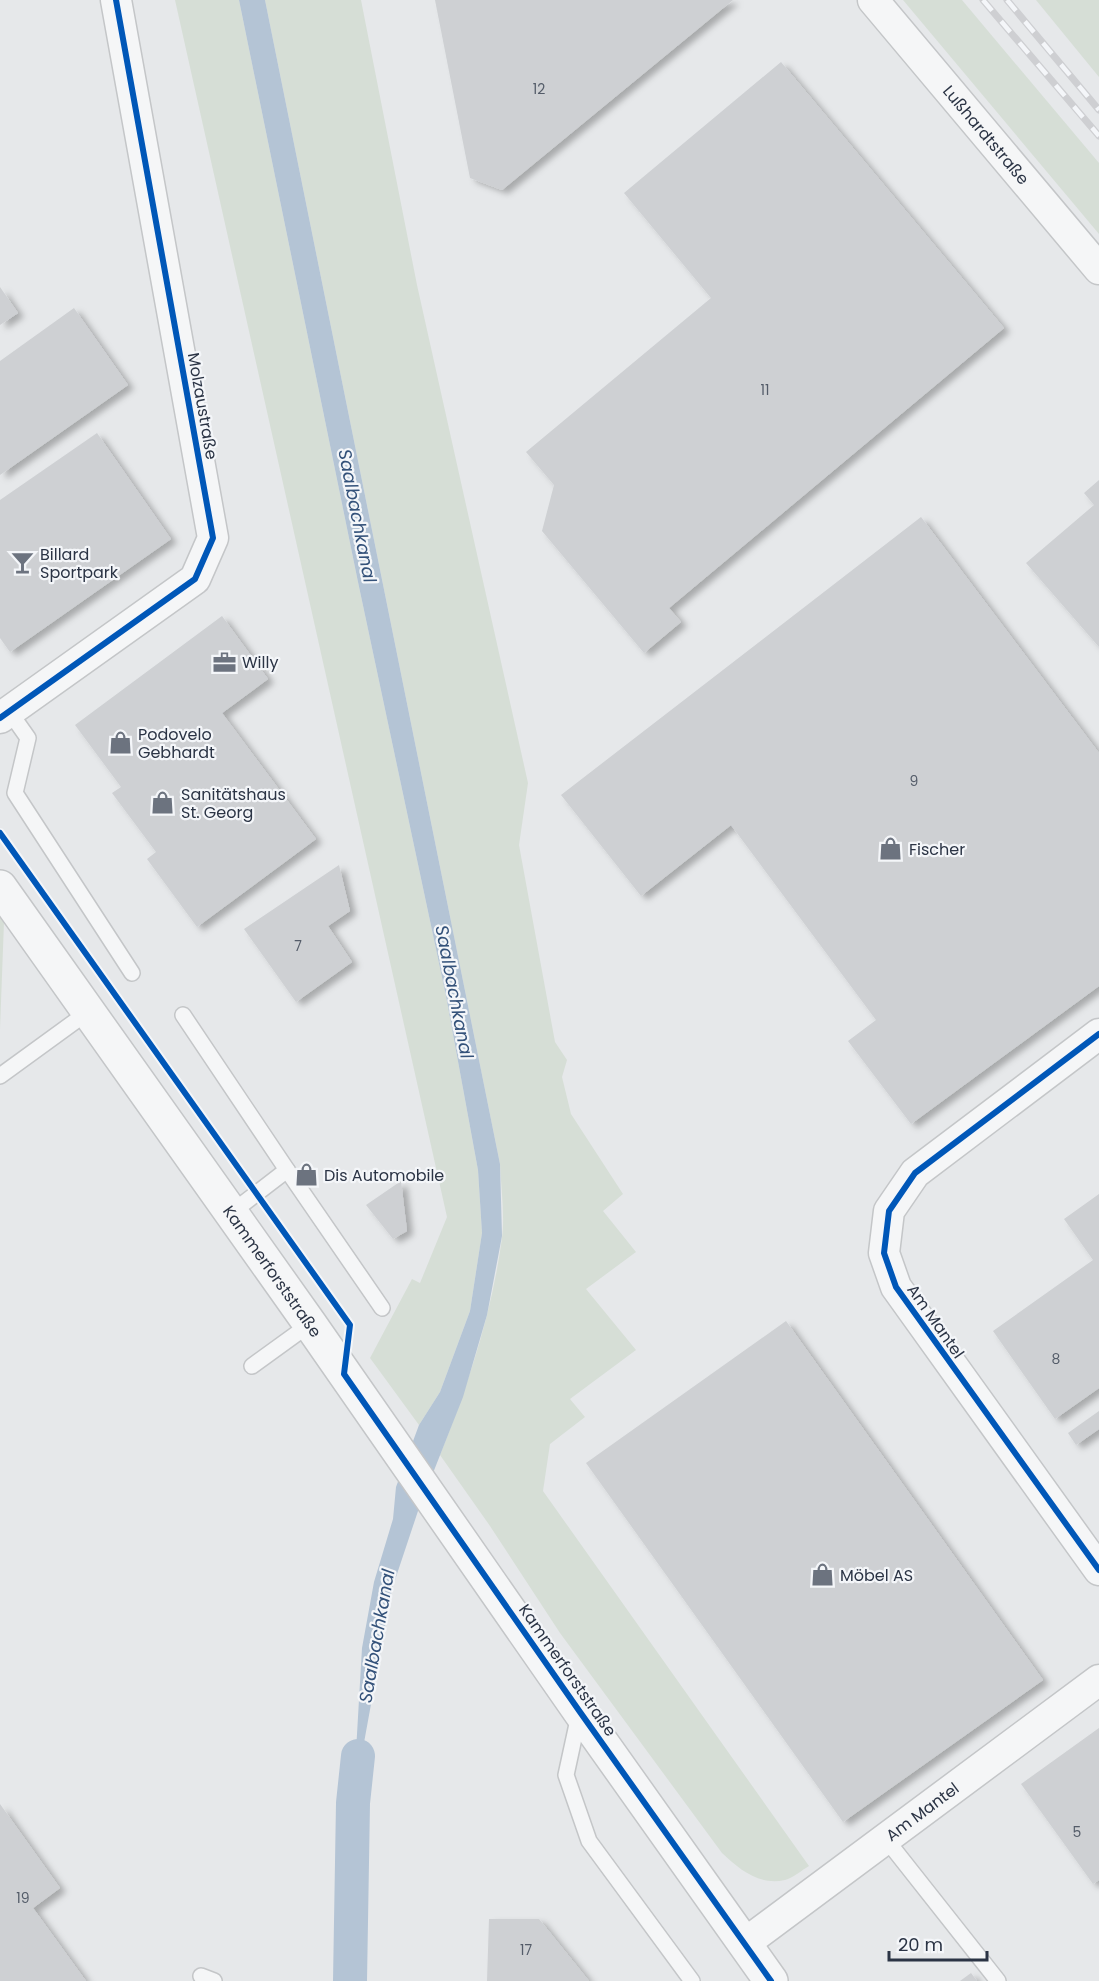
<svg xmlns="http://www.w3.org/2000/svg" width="1099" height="1981" font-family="Poppins,sans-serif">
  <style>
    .green { fill: #d6ded6 }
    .water { fill: #b4c4d5 }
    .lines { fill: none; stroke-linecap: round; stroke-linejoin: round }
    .canal { stroke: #b4c4d5; stroke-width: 34 }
    .building { fill: #ced0d3; filter: url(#shadow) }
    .service-casing { stroke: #c4c6c8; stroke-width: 18 }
    .minor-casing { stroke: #c4c6c8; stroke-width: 33 }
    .tertiary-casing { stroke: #c4c6c8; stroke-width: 36 }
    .service { stroke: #f5f6f7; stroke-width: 15 }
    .minor { stroke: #f5f6f7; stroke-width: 30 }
    .tertiary { stroke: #f5f6f7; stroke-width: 33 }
    .rail-casing { stroke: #cecfd2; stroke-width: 7 }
    .rail { stroke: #f4f6f9; stroke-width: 4.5; stroke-dasharray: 14; stroke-linecap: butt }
    .cycleway-casing { stroke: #f4f6f9; stroke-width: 10 }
    .cycleway { stroke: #0057b8; stroke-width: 6 }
    .labels { text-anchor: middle; stroke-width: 4.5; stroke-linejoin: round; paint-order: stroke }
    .number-label { font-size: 14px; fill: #545c69 }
    .street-label { font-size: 16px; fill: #2b3445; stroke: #f4f6f9 }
    .poi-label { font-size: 16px; fill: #2b3445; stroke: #f4f6f9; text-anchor: start }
    .water-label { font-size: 18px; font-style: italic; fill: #34527a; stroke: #f4f6f9 }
  </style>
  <defs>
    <filter id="shadow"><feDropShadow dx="6" dy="4" stdDeviation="3" flood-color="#0004"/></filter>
  </defs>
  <rect width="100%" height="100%" fill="#e6e8ea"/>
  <g class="green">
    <path d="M175,0H239L358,582L446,996L478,1170L482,1233L470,1311L440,1392L419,1425L370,1358L412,1279L420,1283L447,1217Z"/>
    <path d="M265,0H361L417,285L528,783L519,845L555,1042L567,1060L562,1077L571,1114L623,1194L603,1211L636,1252L586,1289L636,1350L570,1399L585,1417L550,1444L543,1491L809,1866C802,1870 793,1878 785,1880C759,1886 739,1869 722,1853L560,1633L490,1526L440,1455C468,1385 492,1313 502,1238C505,1215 501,1188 500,1164Z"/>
    <path d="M903,0H962L1099,163V234Z"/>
    <path d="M1036,0H1099V77Z"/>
    <path d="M0,917L4,922L0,1029Z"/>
  </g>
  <path class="water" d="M239,0H265L500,1164L502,1236L487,1315L463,1397L418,1511L392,1589L353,1803L362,1648L374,1582L393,1519L396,1487L419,1425L440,1392L470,1311L482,1233L478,1170L446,996L358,582Z"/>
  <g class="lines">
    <path class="canal" d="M350,1981L353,1803L358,1756"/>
  </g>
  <g class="building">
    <path d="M435,0H733L502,190L470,178Z"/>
    <path d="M781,62L1004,328L669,608L681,622L644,653L542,531L554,485L526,452L711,298L624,193Z"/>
    <path d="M0,287L18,313L0,325Z"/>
    <path d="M74,308L128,385L0,475V361Z"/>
    <path d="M97,433L171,539L10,652L0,638V500Z"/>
    <path d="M1099,480V647L1026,563L1094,505L1084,493Z"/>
    <path d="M921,517L1099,753V986L911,1124L848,1041L876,1020L731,825L641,896L561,795Z"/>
    <path d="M222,616L268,679L222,713L316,839L197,927L147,859L156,852L112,793L121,787L75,725Z"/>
    <path d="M339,865L350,911L328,926L352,962L296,1002L244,929Z"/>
    <path d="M401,1181L407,1231L393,1239L366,1205Z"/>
    <path d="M1099,1194V1388L1055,1419L993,1331L1093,1260L1064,1219Z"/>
    <path d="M786,1321L1043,1680L843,1822L586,1463Z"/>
    <path d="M1099,1411V1429L1076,1445L1068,1433Z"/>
    <path d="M1099,1728V1880L1093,1884L1021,1784Z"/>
    <path d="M0,1804L60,1888L33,1908L86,1981H0Z"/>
    <path d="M489,1919H539L589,1981H487Z"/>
    <path d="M971,1973L977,1981H960Z"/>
  </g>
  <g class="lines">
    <defs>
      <g id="service">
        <path d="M9,711L28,738L15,793L132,973"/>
        <path d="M183,1015L287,1170L231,1213"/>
        <path d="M0,1076L88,1012"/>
        <path d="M287,1170L382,1308"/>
        <path d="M252,1366L310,1324"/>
        <path d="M579,1715L566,1775L589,1841L692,1981"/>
        <path d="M885,1838L998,1981"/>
        <path d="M201,1976L214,1981"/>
      </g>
      <g id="minor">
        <path id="s1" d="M873,0L1099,269"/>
        <path d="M0,718L195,579L213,538L116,0"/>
        <path d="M1099,1034L915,1173L889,1211L884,1253L896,1287L1099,1570"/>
        <path id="s2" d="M744,1944L1099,1680"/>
      </g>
      <g id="tertiary">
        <path id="s3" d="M0,887L310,1324L580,1712L771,1981"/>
      </g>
    </defs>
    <use href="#service" class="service-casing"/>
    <use href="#minor" class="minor-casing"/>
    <use href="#tertiary" class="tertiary-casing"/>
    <use href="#service" class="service"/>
    <use href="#minor" class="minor"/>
    <use href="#tertiary" class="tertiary"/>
    <defs>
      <g id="rail">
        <path d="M983,0L1099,136"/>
        <path d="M1007,0L1099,110"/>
      </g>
    </defs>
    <use href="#rail" class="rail-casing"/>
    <use href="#rail" class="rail"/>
    <defs>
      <g id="cycleway">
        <path d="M0,718L195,579L213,538L116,0"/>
        <path d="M0,833L350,1325L344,1374L580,1712L771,1981"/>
        <path d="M1099,1034L915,1173L889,1211L884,1253L896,1287L1099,1570"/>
      </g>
    </defs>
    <use href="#cycleway" class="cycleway-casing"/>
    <use href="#cycleway" class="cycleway"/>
  </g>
  <defs>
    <symbol id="bar-bare" viewBox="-9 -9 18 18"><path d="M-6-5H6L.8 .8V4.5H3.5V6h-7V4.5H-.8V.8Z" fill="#6c737f" stroke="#f4f6f9" stroke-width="2.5" paint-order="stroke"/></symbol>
    <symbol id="office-bare" viewBox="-9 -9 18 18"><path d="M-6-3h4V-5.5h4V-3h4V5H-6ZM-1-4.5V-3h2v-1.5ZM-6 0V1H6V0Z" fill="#6c737f" stroke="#f4f6f9" stroke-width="2.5" paint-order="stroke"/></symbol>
    <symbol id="shop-bare" viewBox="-9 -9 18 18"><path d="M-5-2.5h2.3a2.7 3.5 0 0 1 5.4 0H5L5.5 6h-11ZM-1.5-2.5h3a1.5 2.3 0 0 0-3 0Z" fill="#6c737f" stroke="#f4f6f9" stroke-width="2.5" paint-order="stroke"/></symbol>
  </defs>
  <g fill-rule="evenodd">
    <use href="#bar-bare" x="6" y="546" width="33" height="33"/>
    <use href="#office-bare" x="208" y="646" width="33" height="33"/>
    <use href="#shop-bare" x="104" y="726" width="33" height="33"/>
    <use href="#shop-bare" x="146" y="786" width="33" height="33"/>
    <use href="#shop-bare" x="874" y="832" width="33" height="33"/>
    <use href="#shop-bare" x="290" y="1158" width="33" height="33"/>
    <use href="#shop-bare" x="806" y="1558" width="33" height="33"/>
  </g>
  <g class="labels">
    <g class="number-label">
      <text x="539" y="94">12</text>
      <text x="765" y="395">11</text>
      <text x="914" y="786">9</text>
      <text x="298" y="951">7</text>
      <text x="1056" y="1364">8</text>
      <text x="1077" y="1837">5</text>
      <text x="23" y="1903">19</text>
      <text x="526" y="1955">17</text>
    </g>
    <g class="street-label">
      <text dy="6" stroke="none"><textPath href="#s1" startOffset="176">Lußhardtstraße</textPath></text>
      <text transform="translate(203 406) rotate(80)" y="6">Molzaustraße</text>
      <text dy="6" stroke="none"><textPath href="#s3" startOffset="471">Kammerforststraße</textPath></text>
      <text transform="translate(936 1321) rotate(55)" y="6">Am Mantel</text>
      <text transform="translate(568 1670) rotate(55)" y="6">Kammerforststraße</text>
      <text dy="6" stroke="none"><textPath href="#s2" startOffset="222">Am Mantel</textPath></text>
    </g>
    <g class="poi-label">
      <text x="40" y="560">Billard<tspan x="40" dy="18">Sportpark</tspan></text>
      <text x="242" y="668">Willy</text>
      <text x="138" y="740">Podovelo<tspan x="138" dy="18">Gebhardt</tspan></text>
      <text x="181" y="800">Sanitätshaus<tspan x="181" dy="18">St. Georg</tspan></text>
      <text x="909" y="855">Fischer</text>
      <text x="324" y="1181">Dis Automobile</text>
      <text x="840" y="1581">Möbel AS</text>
    </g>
    <g class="water-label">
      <text transform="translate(357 516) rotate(79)" y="6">Saalbachkanal</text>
      <text transform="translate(454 992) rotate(79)" y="6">Saalbachkanal</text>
      <text transform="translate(377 1636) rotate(-80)" y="6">Saalbachkanal</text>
    </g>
  </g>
  <path d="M889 1951v9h98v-9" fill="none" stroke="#2b3445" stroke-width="3"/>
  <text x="898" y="1951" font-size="18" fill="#2b3445" stroke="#f4f6f9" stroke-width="4.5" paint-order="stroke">20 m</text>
</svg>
